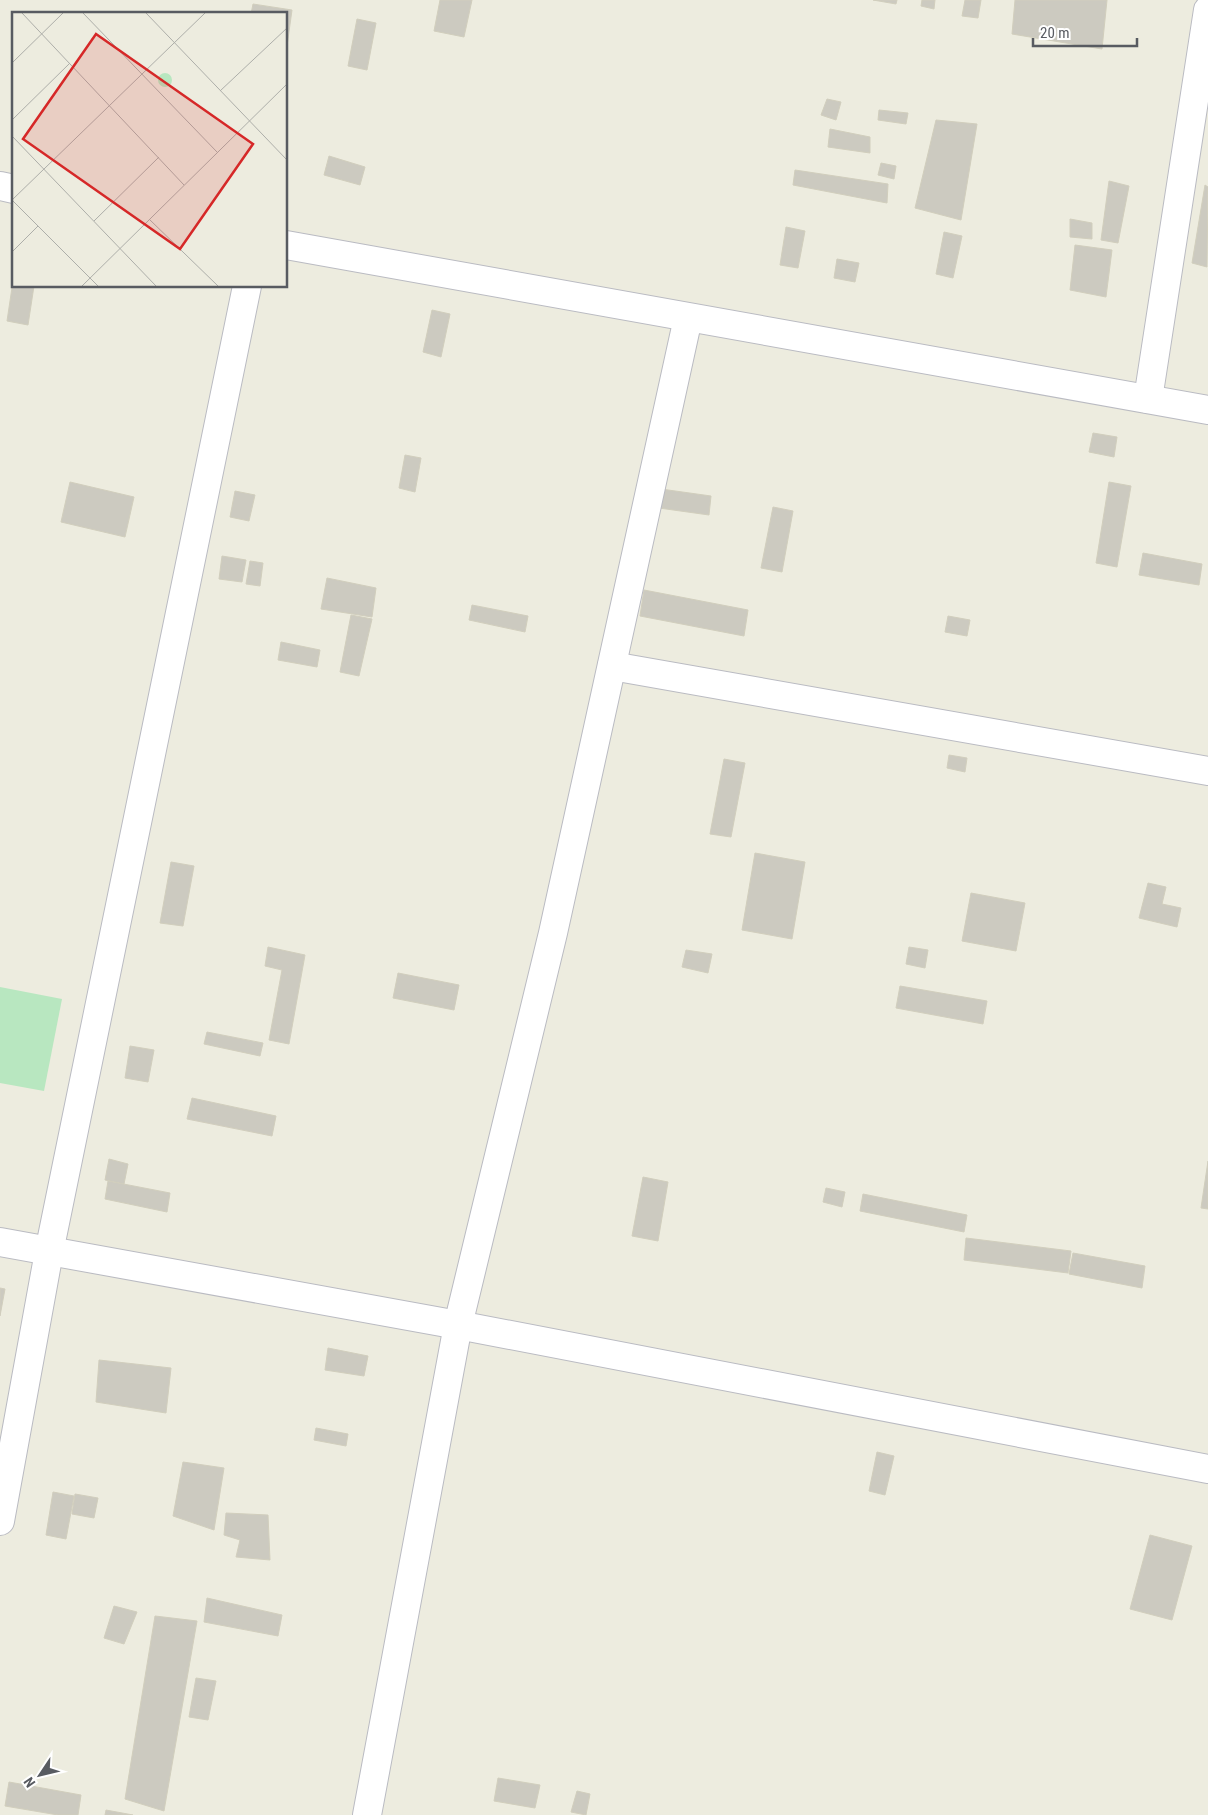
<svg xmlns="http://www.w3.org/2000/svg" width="1208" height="1815" font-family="'Roboto Condensed',sans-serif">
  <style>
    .green { fill: #b8e7c0 }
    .building { fill: #cccac0; stroke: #d1cebd }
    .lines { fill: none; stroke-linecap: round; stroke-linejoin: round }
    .street-casing { stroke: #babbc2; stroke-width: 30 }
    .street { stroke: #fff; stroke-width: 28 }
    .inset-road { fill: none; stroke: #adaea9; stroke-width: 1 }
    .view { fill: #d62828; fill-opacity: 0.15; stroke: #d62828; stroke-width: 2.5 }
    .inset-edge { fill: none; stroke: #585b61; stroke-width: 2.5 }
  </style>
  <rect width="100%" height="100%" fill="#edecdf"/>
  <path class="green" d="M0,987L62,999L44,1091L0,1083Z"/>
  <g class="building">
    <path d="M440,0H472L464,37L434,31Z"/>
    <path d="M873,0H897L896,4Z"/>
    <path d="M922,0H935L934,9L921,6Z"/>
    <path d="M965,0H981L978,18L962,16Z"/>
    <path d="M1015,0H1107L1102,49L1012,34Z"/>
    <path d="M253,4L292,10L287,46L286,14H251Z"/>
    <path d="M357,19L376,23L367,70L348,66Z"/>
    <path d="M827,99L841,102L836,120L821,115Z"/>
    <path d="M879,110L908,113L906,124L878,120Z"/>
    <path d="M936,120L977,124L961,220L915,208Z"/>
    <path d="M830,129L870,137V153L828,147Z"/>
    <path d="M329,156L365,167L360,185L324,175Z"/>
    <path d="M881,163L896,166L894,179L878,175Z"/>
    <path d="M795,170L888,184L887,203L793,185Z"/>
    <path d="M1109,181L1129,186L1118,243L1101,240Z"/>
    <path d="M1205,185L1208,187L1207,267L1192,263Z"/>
    <path d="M1070,219L1092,223V239L1070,237Z"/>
    <path d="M786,227L805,231L798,268L780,265Z"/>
    <path d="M944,232L962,236L953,278L936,274Z"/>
    <path d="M1075,245L1112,250L1106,297L1070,290Z"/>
    <path d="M837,259L859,263L855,282L834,278Z"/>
    <path d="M13,281L14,286H34L28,325L7,321Z"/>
    <path d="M432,310L450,314L441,357L423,352Z"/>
    <path d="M1093,433L1117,437L1114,457L1089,452Z"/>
    <path d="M405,455L421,458L415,492L399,488Z"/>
    <path d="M70,482L134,497L125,537L61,522Z"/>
    <path d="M1109,482L1131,486L1117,567L1096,563Z"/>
    <path d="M661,489L711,496L709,515L659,508Z"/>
    <path d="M235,491L255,495L249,521L230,517Z"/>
    <path d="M773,507L793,511L782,572L761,568Z"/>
    <path d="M1143,553L1202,564L1199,585L1139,575Z"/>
    <path d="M222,556L246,560L242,582L219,579Z"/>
    <path d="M250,561L263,563L260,586L246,584Z"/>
    <path d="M327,578L376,588L372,617L321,609Z"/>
    <path d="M644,590L748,610L744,636L640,616Z"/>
    <path d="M472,605L528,616L525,632L469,620Z"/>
    <path d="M351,615L372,619L359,676L340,672Z"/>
    <path d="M948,616L970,620L967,636L945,632Z"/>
    <path d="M281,642L320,650L317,667L278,660Z"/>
    <path d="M949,755L967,758L965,772L947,768Z"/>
    <path d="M724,759L745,763L731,837L710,834Z"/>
    <path d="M755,853L805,862L792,939L742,930Z"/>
    <path d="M171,862L194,866L183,926L160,923Z"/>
    <path d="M1148,883L1166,887L1162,904L1181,908L1177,927L1139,918Z"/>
    <path d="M971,893L1025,903L1016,951L962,941Z"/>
    <path d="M268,947L305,955L289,1044L269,1040L282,970L265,966Z"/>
    <path d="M909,947L928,950L925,968L906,964Z"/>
    <path d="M686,950L712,954L708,973L682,967Z"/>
    <path d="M398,973L459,985L454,1010L393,998Z"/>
    <path d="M900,986L987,1001L983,1024L896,1008Z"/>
    <path d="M207,1032L263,1043L260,1056L204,1044Z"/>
    <path d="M130,1046L154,1050L148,1082L125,1078Z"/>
    <path d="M192,1098L276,1116L272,1136L187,1119Z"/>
    <path d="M109,1159L128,1164L124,1184L105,1180Z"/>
    <path d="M1208,1161V1209L1201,1208Z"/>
    <path d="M643,1177L668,1182L658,1241L632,1236Z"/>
    <path d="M108,1181L170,1193L167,1212L105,1199Z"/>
    <path d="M826,1188L845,1192L842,1207L823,1202Z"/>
    <path d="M863,1194L967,1215L964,1232L860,1211Z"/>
    <path d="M966,1238L1071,1251L1068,1273L964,1260Z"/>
    <path d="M1073,1253L1145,1266L1142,1288L1069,1274Z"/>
    <path d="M0,1288L5,1289L0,1316Z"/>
    <path d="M328,1348L368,1356L364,1376L325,1370Z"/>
    <path d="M99,1360L171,1368L166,1413L96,1402Z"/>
    <path d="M316,1428L348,1434L346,1446L314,1440Z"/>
    <path d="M877,1452L894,1456L885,1495L869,1491Z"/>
    <path d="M183,1462L224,1468L214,1530L173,1516Z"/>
    <path d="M53,1492L74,1496L66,1539L46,1535Z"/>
    <path d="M75,1494L98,1498L94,1518L72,1514Z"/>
    <path d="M226,1513L268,1515L270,1560L236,1557L240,1540L224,1535Z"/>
    <path d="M1150,1535L1192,1546L1172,1620L1130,1609Z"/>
    <path d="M207,1598L282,1615L278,1636L204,1622Z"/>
    <path d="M114,1606L137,1612L124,1644L104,1638Z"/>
    <path d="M155,1616L197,1621L164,1811L125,1799Z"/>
    <path d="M196,1678L216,1681L208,1720L189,1717Z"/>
    <path d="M498,1778L540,1785L535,1808L494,1801Z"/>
    <path d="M9,1782L81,1795L78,1815H58L5,1806Z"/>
    <path d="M577,1791L590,1794L586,1815L571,1812Z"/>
    <path d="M106,1810L133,1815H105Z"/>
  </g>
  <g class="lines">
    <defs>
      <g id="street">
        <path d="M0,186L14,189"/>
        <path d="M286,245L1208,410"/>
        <path d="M1148,399L1208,10"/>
        <path d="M612,666L1208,771"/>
        <path d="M0,1242L458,1325L1208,1469"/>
        <path d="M0,1521L49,1252L247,286"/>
        <path d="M367,1815L458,1325L553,933L688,318"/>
      </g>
    </defs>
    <use href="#street" class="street-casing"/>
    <use href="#street" class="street"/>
  </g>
  <g transform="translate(12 12)">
    <rect width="275" height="275" fill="#edecdf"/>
    <path d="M146 68a7 7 0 1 1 14 0a7 7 0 1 1-14 0Z" fill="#b8e7c0"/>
    <path class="inset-road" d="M10,1L172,173M71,1L205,140M134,1L275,148M0,51L51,1M208,79L275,16M0,108L58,51M0,124L144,274M0,188L193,1M0,188L86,274M137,207L206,274M82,209L147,145M0,240L26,214M70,274L275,72"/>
    <path class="view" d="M84,22L241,132L168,237L11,127Z"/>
    <rect width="275" height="275" class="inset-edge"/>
  </g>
  <g transform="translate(40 1775) rotate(235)" stroke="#ffffff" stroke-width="4" paint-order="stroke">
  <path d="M0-4L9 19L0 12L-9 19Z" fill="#585b61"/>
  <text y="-8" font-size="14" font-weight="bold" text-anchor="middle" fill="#585b61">N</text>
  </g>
  <path d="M1033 38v8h104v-8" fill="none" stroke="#585b61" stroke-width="2.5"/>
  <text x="1040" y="38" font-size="15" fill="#585b61" stroke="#ffffff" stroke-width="4" paint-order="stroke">20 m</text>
</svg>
